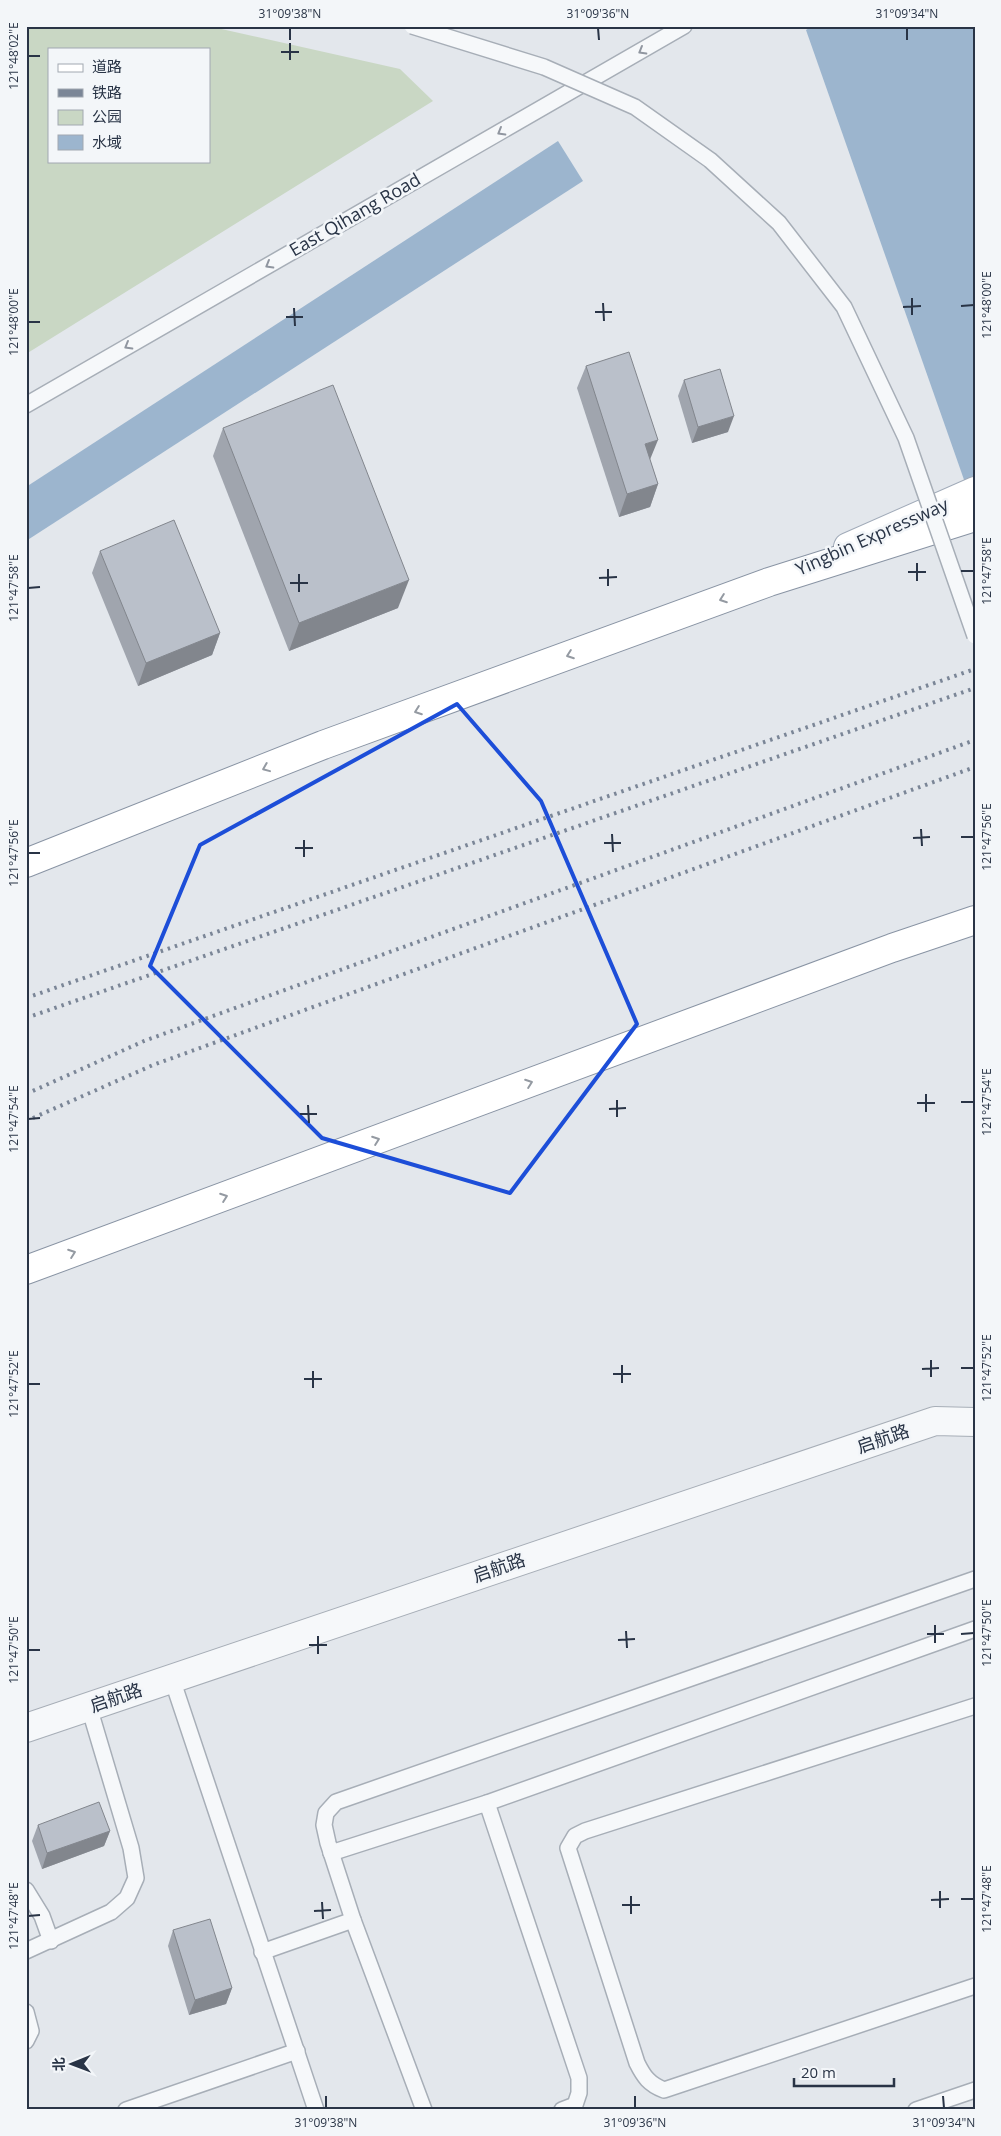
<svg xmlns="http://www.w3.org/2000/svg" width="1001" height="2136" font-family="'Open Sans','Noto Sans SC',sans-serif">
  <style>
    .green { fill: #c9d7c4; fill-rule: evenodd }
    .water { fill: #9cb5ce }
    .lines { fill: none; stroke-linecap: round; stroke-linejoin: round }
    .service-casing { stroke: #a7aeb7; stroke-width: 18 }
    .tertiary-casing { stroke: #a7aeb7; stroke-width: 30 }
    .primary-casing { stroke: #a1abb9; stroke-width: 30 }
    .trunk-casing { stroke: #8994a4; stroke-width: 30 }
    .service { stroke: #f6f8fa; stroke-width: 15 }
    .tertiary { stroke: #f6f8fa; stroke-width: 28 }
    .primary { stroke: #fff; stroke-width: 28 }
    .trunk { stroke: #fff; stroke-width: 28 }
    .rail { stroke: #7b8697; stroke-width: 4; stroke-dasharray: 2.5 5; stroke-linecap: butt }
    .service-bridge-casing { stroke: #a7aeb7; stroke-width: 18; stroke-linecap: butt }
    .service-bridge { stroke: #f6f8fa; stroke-width: 15 }
    .wall { fill: #a0a5ae }
    .shaded-wall { fill: #82868d }
    .building { fill: #bac0ca; stroke: #82868d }
    .oneway { stroke: #9096a0 }
    .oneway2 { stroke: #949aa2 }
    .marked { fill: none; stroke: #1d4ed8; stroke-width: 4; stroke-linejoin: round }
    .ticks { fill: none; stroke: #293446; stroke-width: 2 }
    .labels { text-anchor: middle; stroke-width: 5; stroke-linejoin: round; paint-order: stroke }
    .street-label { font-size: 18px; fill: #293446; stroke: #f3f6f9 }
    .neatline { fill: none; stroke: #293446; stroke-width: 2 }
    .ticks-label { font-size: 12px; text-anchor: middle; fill: #293446 }
  </style>
  <rect width="100%" height="100%" fill="#e3e7ec"/>
  <path class="green" d="M26,26H208L400,69L433,101L26,354ZM49,49H209V161H49Z"/>
  <g class="water">
    <path d="M812,26H975V511L806,30Z"/>
    <path d="M558,141L583,181L26,541V487Z"/>
  </g>
  <g class="lines">
    <defs>
      <g id="service">
        <path d="M26,405L684,26"/>
        <path d="M172,1679L316,2110"/>
        <path d="M975,1706L585,1831L575,1836L568,1848L637,2063C644,2077 649,2084 664,2090L975,1986"/>
        <path d="M487,1803L975,1629"/>
        <path d="M331,1853L487,1803L579,2078V2093L575,2105L562,2110"/>
        <path d="M26,1890L42,1916L51,1941"/>
        <path d="M26,1951L111,1912L127,1898L136,1878L131,1848L89,1707"/>
        <path d="M262,1952L353,1920"/>
        <path d="M26,2012L31,2031L26,2041"/>
        <path d="M126,2110L297,2051"/>
        <path d="M424,2110L353,1920L328,1843L324,1825L326,1813L336,1802L975,1579"/>
        <path d="M916,2110L975,2090"/>
      </g>
      <path id="tertiary" d="M26,1728L935,1421L975,1422"/>
      <path id="primary" d="M848,547L975,491"/>
      <g id="trunk">
        <path d="M26,863L323,745L769,582L975,517"/>
        <path d="M26,1270L892,948L975,920"/>
      </g>
    </defs>
    <use href="#service" class="service-casing"/>
    <use href="#tertiary" class="tertiary-casing"/>
    <use href="#primary" class="primary-casing"/>
    <use href="#trunk" class="trunk-casing"/>
    <use href="#service" class="service"/>
    <use href="#tertiary" class="tertiary"/>
    <use href="#primary" class="primary"/>
    <use href="#trunk" class="trunk"/>
    <g class="rail">
      <path d="M26,998L975,669"/>
      <path d="M26,1018L975,688"/>
      <path d="M26,1094L144,1041L975,740"/>
      <path d="M26,1121L153,1065L975,767"/>
    </g>
    <defs>
      <path id="service-bridge" d="M412,26L544,67L635,107L710,160L779,223L844,307L906,438L975,636"/>
    </defs>
    <use href="#service-bridge" class="service-bridge-casing"/>
    <use href="#service-bridge" class="service-bridge"/>
  </g>
  <g class="wall">
    <path d="M586,366L650,460L658,484L650,507L619,517L577,388Z"/>
    <path d="M684,380L728,432L692,443L678,396Z"/>
    <path d="M223,428L398,608L289,651L213,456Z"/>
    <path d="M100,551L220,633L212,655L138,686L92,573Z"/>
    <path d="M38,1825L110,1831L104,1846L42,1869L32,1841Z"/>
    <path d="M173,1930L232,1988L226,2004L189,2015L168,1946Z"/>
  </g>
  <g class="shaded-wall">
    <path d="M734,416L728,432L692,443L698,427Z"/>
    <path d="M658,440L649,462L645,444Z"/>
    <path d="M658,484L650,507L619,517L627,494Z"/>
    <path d="M409,580L398,608L289,651L299,623Z"/>
    <path d="M220,633L212,655L138,686L146,663Z"/>
    <path d="M110,1831L104,1846L42,1869L47,1853Z"/>
    <path d="M232,1988L226,2004L189,2015L195,2000Z"/>
  </g>
  <g class="building">
    <path d="M629,352L658,440L645,444L658,484L627,494L586,366Z"/>
    <path d="M720,369L734,416L698,427L684,380Z"/>
    <path d="M333,385L409,580L299,623L223,428Z"/>
    <path d="M174,520L220,633L146,663L100,551Z"/>
    <path d="M99,1802L110,1831L47,1853L38,1825Z"/>
    <path d="M210,1919L232,1988L195,2000L173,1930Z"/>
  </g>
  <defs><path id="oneway-chevron" d="M-2-3.5L2.5 0L-2 3.5" fill="none" stroke-width="1.6" stroke-linecap="round" stroke-linejoin="round" transform="scale(1.25)"/></defs>
  <g class="oneway">
    <use href="#oneway-chevron" transform="translate(642 51) rotate(150)"/>
    <use href="#oneway-chevron" transform="translate(501 132) rotate(150)"/>
    <use href="#oneway-chevron" transform="translate(269 265) rotate(150)"/>
    <use href="#oneway-chevron" transform="translate(128 346) rotate(150)"/>
  </g>
  <g class="oneway2">
    <use href="#oneway-chevron" transform="translate(723 599) rotate(160)"/>
    <use href="#oneway-chevron" transform="translate(570 655) rotate(160)"/>
    <use href="#oneway-chevron" transform="translate(418 711) rotate(160)"/>
    <use href="#oneway-chevron" transform="translate(266 768) rotate(158)"/>
    <use href="#oneway-chevron" transform="translate(529 1083) rotate(-20)"/>
    <use href="#oneway-chevron" transform="translate(376 1140) rotate(-20)"/>
    <use href="#oneway-chevron" transform="translate(224 1197) rotate(-20)"/>
    <use href="#oneway-chevron" transform="translate(72 1253) rotate(-20)"/>
  </g>
  <path class="marked" d="M457,704L541,801L637,1024L510,1193L322,1138L150,966L200,845Z"/>
  <path class="ticks" d="M290,28V40M598,28L599,40M907,28V40M290,43V60M281,52H299M28,56H40M912,298V315M603,303L604,321M961,306L974,305M903,307L921,306M294,308L295,326M595,312H612M286,317H303M28,322H40M917,563V581M608,569V586M961,571H974M908,572H926M299,574V592M599,578L617,577M290,583H308M28,588L40,587M921,829L922,846M612,834L613,852M961,837H974M913,838L930,837M304,840V857M604,843H621M295,848H313M28,853H40M926,1094V1112M617,1100V1117M961,1102H974M917,1103H935M308,1105L309,1123M609,1109L626,1108M300,1114H317M28,1119L40,1118M931,1360V1377M622,1365V1383M961,1368H974M922,1369L939,1368M313,1371V1388M613,1374H631M304,1379H322M28,1384H40M935,1625V1643M626,1631L627,1648M927,1634H944M961,1634L974,1633M318,1636V1654M618,1640L635,1639M309,1645H327M28,1650H40M940,1891V1908M631,1896V1914M961,1899H974M931,1900L949,1899M322,1902L323,1919M622,1905H640M314,1911L331,1910M28,1916L40,1915M326,2096V2108M635,2096V2108M943,2096L944,2108"/>
  <g class="labels">
    <g class="street-label">
      <text transform="translate(355 215) rotate(-30)" y="6">East Qihang Road</text>
      <text transform="translate(872 537) rotate(-24)" y="6">Yingbin Expressway</text>
      <text transform="translate(883 1439) rotate(-19)" y="6">启航路</text>
      <text transform="translate(499 1568) rotate(-19)" y="6">启航路</text>
      <text transform="translate(116 1698) rotate(-19)" y="6">启航路</text>
    </g>
  </g>
  <rect width="1001" height="2136" fill="none" stroke="#f3f6f9" stroke-width="55"/>
  <rect x="48" y="48" width="162" height="115" fill="#f3f6f9" stroke="#a2a8b1"/>
  <rect x="58" y="64" width="25" height="8" fill="#ffffff" stroke="#a2a8b1"/>
  <text x="92" y="72" font-size="15" fill="#293446">道路</text>
  <rect x="58" y="89" width="25" height="8" fill="#7b8697" stroke="#a2a8b1"/>
  <text x="92" y="98" font-size="15" fill="#293446">铁路</text>
  <rect x="58" y="110" width="25" height="15" fill="#c9d7c4" stroke="#a2a8b1"/>
  <text x="92" y="122" font-size="15" fill="#293446">公园</text>
  <rect x="58" y="135" width="25" height="15" fill="#9cb5ce" stroke="#a2a8b1"/>
  <text x="92" y="148" font-size="15" fill="#293446">水域</text>
  <g transform="translate(72 2064) rotate(269)" stroke="#f3f6f9" stroke-width="4" paint-order="stroke">
  <path d="M0-4L9 19L0 12L-9 19Z" fill="#293446"/>
  <text y="-8" font-size="14" font-weight="bold" text-anchor="middle" fill="#293446">北</text>
  </g>
  <path d="M794 2078v8h100v-8" fill="none" stroke="#293446" stroke-width="2.5"/>
  <text x="801" y="2078" font-size="15" fill="#293446" stroke="#f3f6f9" stroke-width="4" paint-order="stroke">20 m</text>
  <rect x="28" y="28" width="946" height="2080" class="neatline"/>
  <g class="ticks-label">
    <text x="290" y="18">31°09'38"N</text>
    <text x="598" y="18">31°09'36"N</text>
    <text x="907" y="18">31°09'34"N</text>
    <text transform="translate(14 56) rotate(-90)" y="4">121°48'02"E</text>
    <text transform="translate(987 305) rotate(-90)" y="4">121°48'00"E</text>
    <text transform="translate(14 322) rotate(-90)" y="4">121°48'00"E</text>
    <text transform="translate(987 571) rotate(-90)" y="4">121°47'58"E</text>
    <text transform="translate(14 588) rotate(-90)" y="4">121°47'58"E</text>
    <text transform="translate(987 837) rotate(-90)" y="4">121°47'56"E</text>
    <text transform="translate(14 853) rotate(-90)" y="4">121°47'56"E</text>
    <text transform="translate(987 1102) rotate(-90)" y="4">121°47'54"E</text>
    <text transform="translate(14 1119) rotate(-90)" y="4">121°47'54"E</text>
    <text transform="translate(987 1368) rotate(-90)" y="4">121°47'52"E</text>
    <text transform="translate(14 1384) rotate(-90)" y="4">121°47'52"E</text>
    <text transform="translate(987 1633) rotate(-90)" y="4">121°47'50"E</text>
    <text transform="translate(14 1650) rotate(-90)" y="4">121°47'50"E</text>
    <text transform="translate(987 1899) rotate(-90)" y="4">121°47'48"E</text>
    <text transform="translate(14 1916) rotate(-90)" y="4">121°47'48"E</text>
    <text x="326" y="2127">31°09'38"N</text>
    <text x="635" y="2127">31°09'36"N</text>
    <text x="944" y="2127">31°09'34"N</text>
  </g>
</svg>
